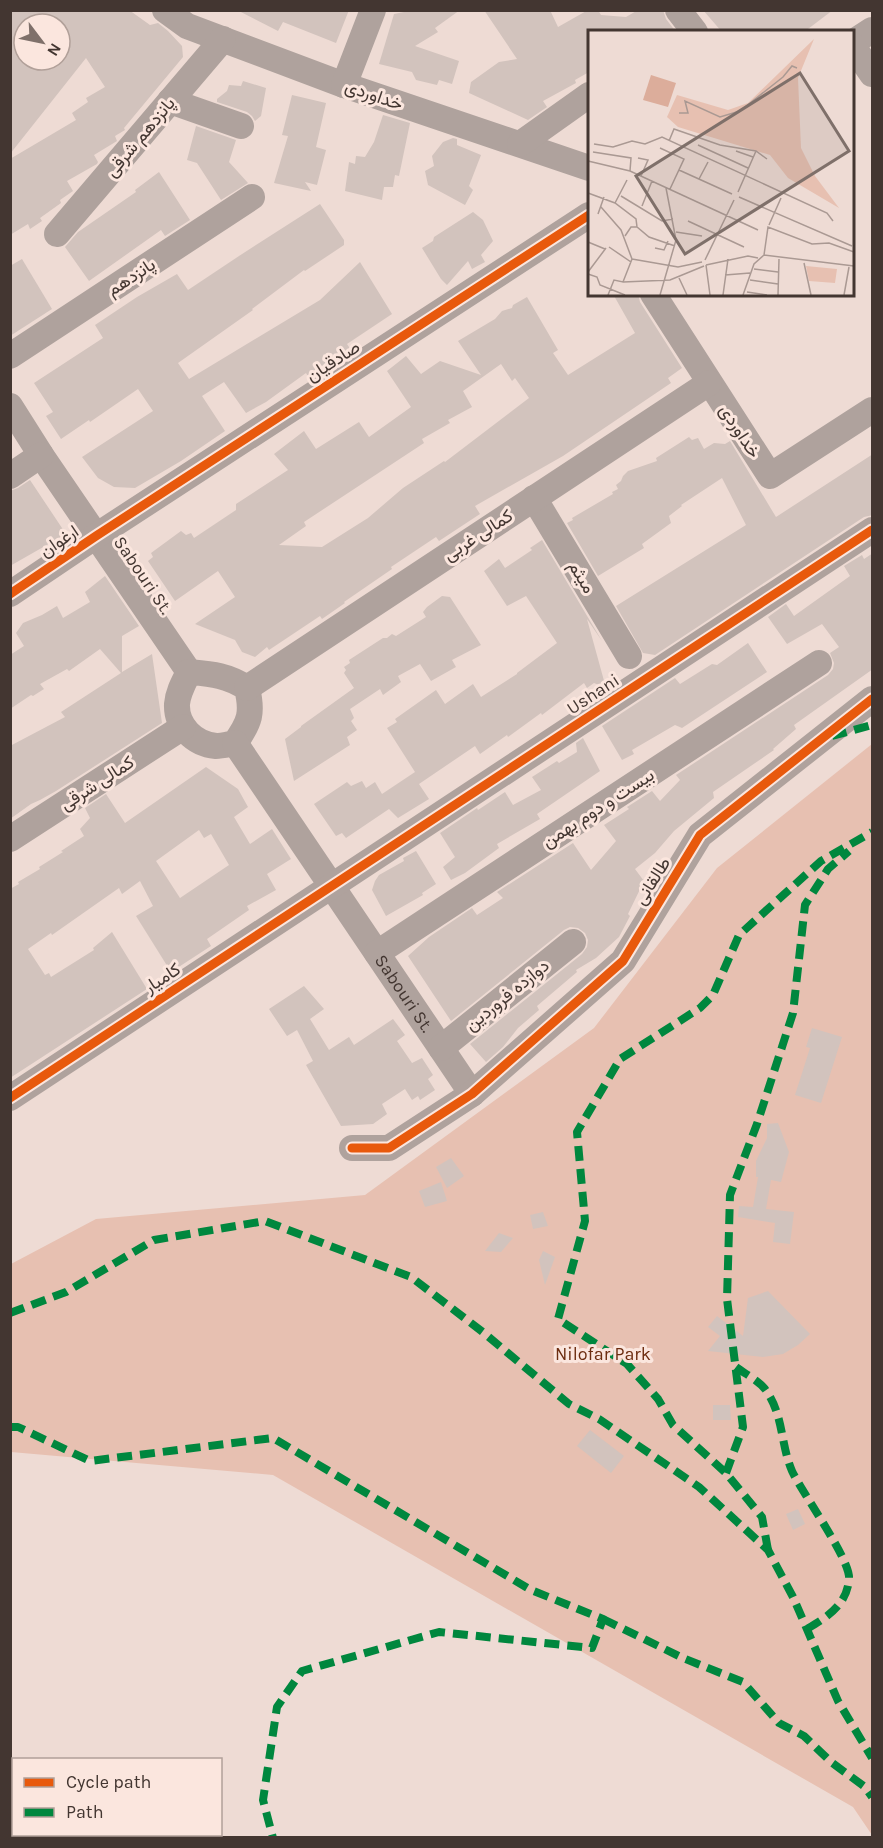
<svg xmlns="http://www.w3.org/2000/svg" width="883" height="1848" font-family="Karla,Vazirmatn,sans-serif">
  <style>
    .green { fill: #e7c0b1 }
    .building { fill: #d2c3bd; fill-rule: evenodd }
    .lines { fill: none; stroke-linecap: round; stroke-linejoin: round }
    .minor { stroke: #afa29d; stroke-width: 26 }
    .quiet { stroke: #00873e; stroke-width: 8; stroke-dasharray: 15 8; stroke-linecap: butt }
    .cycleway-casing { stroke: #fbe6de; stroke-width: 13 }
    .cycleway { stroke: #e8590c; stroke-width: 9 }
    .labels { text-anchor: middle; stroke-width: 6; stroke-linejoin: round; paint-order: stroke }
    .street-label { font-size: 18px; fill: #433631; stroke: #fbe6de }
    .park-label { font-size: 18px; fill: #6c2c0f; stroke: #fbe6de }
    .inset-road { fill: none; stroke: #aa9993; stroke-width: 1.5 }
    .view { fill: #7f706a; fill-opacity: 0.15; stroke: #7f706a; stroke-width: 3 }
    .inset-edge { fill: none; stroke: #433631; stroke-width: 3 }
  </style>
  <rect width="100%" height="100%" fill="#eedbd4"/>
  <path class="green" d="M872,744V1835L853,1807L273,1475L11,1452V1264L96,1219L365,1195L594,1028L717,868Z"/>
  <g class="building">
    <path d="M10,10H129L150,25L158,23L168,31L182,46L183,57L124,128L125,130L115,136L117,141L94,155L98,162L97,164L67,181L73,191L60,200L61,203L40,218L42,221L30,229L28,224L10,235V159L76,120L72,113L88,102L86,98L105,87L86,58L10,154ZM24,24H60V60H24Z"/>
    <path d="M237,10H349L336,43L283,22L278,31Z"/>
    <path d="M414,10H460L435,28L438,32L415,46L459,61L452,84L439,80L437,85L416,80L412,72L379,64L394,14Z"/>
    <path d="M484,10H550L558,27L588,10H598L601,15L626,17L638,10H663L666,19L676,32H589V72L575,80L576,83L543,101L547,107L528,120L469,93L471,82L499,62L517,59Z"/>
    <path d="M703,10H833L804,32H722Z"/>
    <path d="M243,81L266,88L261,116L255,121L252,116L247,112L217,102V99L227,91L229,85L241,86Z"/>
    <path d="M292,95L326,103L316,147L326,150L317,185L305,182L311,191L274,183L288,136L282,135Z"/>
    <path d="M383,115L410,123L399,176L395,175L393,187H384L382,200L345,191L349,162L355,164L356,156L365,157L374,142Z"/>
    <path d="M196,126L236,140L229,162L248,183L221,200L197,163L187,160Z"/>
    <path d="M453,138L457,139V145L481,155L469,186L473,190L465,205L428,185L425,171L434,166L432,156L443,142Z"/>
    <path d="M159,172L190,220L165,236L161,230L89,281L65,247L78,232L136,192L135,190Z"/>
    <path d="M320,204L344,240V245L305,271L304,270L252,309L253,310L178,363L189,379L320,300L360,262L392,314L347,344L351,350L309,378L306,373L266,402L246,413L224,382L202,396L225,431L181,461L135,488L114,487L98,478L82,457L153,411L138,389L90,422L89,420L61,439L46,416L53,412L34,383L103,338L95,325L137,297L177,274L188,290L239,256Z"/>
    <path d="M473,212L483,220L493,241L481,255L485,262L472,269L468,261L447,285L441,279L422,248L433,241L434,237Z"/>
    <path d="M22,259L52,309L10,336V266Z"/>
    <path d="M613,294H638L640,302L682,368L668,378L671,383L563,456L475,506L480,514L439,541L436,537L391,567L392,569L344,602L345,603L322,619L320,616L269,650L267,647L255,657L242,652L235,640L195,624L235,597L218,571L175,601L148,561L153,557L151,553L181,531L186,535L191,533L194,538L236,510V504L288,470L274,454L304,431L316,449L359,422L369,437L411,407L387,371L406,356L421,374L440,361L481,375L458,341L495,319L502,311L512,308L513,305L527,297L558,350L553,353L568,375L635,333ZM501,364L512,381L515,378L529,398L445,462L444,461L403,488L368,518L322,547L279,545L306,526L304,522L424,443L422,439L450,423L448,420L472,407L463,391Z"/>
    <path d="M689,437L692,440L698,438L704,449L714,443L725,444L730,441L776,517L873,454V515L864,517L655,655L643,653L616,606L746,525L722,478L681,505L682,506L669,516L671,523L642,544L644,548L598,576L567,523L573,520L572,518L613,494L612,492L618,489L616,485L621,481L623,476L628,471L657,461L656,458Z"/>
    <path d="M30,480L66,534L10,566V491L18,488Z"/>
    <path d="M542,540L602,641L587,619L606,688L594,683L587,688L584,683L542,715L541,713L508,737L507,735L480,754L475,746L419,784L429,799L398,818L389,809L346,838L342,833L336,836L314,804L347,782L351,786L362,781L366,788L375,782L382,794L415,772L387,728L397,722L395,719L436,690L445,704L473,684L481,697L517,674V673L557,643L526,596L507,606L484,571L499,559L505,568L532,550L530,548Z"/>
    <path d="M873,553V669L794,725L796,729L773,749L774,750L713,792L714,798L674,831L655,853L635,869L644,881L628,914L630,916L619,937L596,958L576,970L577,972L537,1006L539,1010L518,1028L503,1047L486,1062L470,1044L582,954L587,947L588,940L585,933L578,928L570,927L564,930L451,1021L408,956L429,937L472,908L477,915L503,898L497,892L573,843L591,870L616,841L604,825L629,809L627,807L652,791L660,801L680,780L676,775L828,675L833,669L834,663L830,653L839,647L822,624L787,644L768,617L786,604L794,616L850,576L844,566L862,555L864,559Z"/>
    <path d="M105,576L139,626L122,636V672L152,654L162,723L56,791L40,800L31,804L10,819V746L65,717L61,712L121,673L100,649L69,671L67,669L40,684L44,689L33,696L31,695L10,709V655L24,646L16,633L23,623L42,615L57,606L63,618L90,602L85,592Z"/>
    <path d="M442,596L450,597L481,645L452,660L456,667L431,681L420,664L398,676L401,682L383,695L380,689L350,709L354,718L351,721L357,730L347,737L350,745L294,781L285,739L301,727V726L354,688L344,673L346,670L344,667L350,663L349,660L383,638H387L392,634L396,636L426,617L423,612L427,607Z"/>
    <path d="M748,643L767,672L682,728L675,725L632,750L634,754L622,760L602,726L675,678L680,684L712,664L717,665Z"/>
    <path d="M583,738L600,771L537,814L540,819L497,844L499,848L465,873L451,880L443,867L455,857L440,833L477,808L478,810L505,792L513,805L541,790L532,777L557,761L559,763L577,752L576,743Z"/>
    <path d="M206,767L238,789L248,807L234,817L250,844L272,829L291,859L267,874L276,890L247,906L249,910L207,939L211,946L171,972L136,916L153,906L140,881L122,894L119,888L52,935L51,933L28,949L45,975L49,973L51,977L94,950L93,948L112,932L147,989L10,1078V889L19,884L18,882L40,869L39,867L63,852L61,851L84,836L80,829L90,818L85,808L106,794L125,823ZM199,830L204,838L211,834L229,865L180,898L156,861Z"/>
    <path d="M416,851L436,884L422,893L423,895L386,916L372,890L375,881L379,875L404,861L403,858Z"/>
    <path d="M304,986L324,1009L310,1019L329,1050L349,1037L354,1045L393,1019L405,1035L397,1041L412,1063L422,1058L433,1075L428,1079L435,1090L420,1100L418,1096L412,1100L405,1089L382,1104L387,1114L373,1124L341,1126L306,1065L313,1061L297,1030L287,1036L269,1009Z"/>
    <path d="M812,1028L842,1037L821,1103L795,1095L810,1048L806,1047Z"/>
    <path d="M778,1123L789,1152L781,1182L771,1180L766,1209L794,1212L790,1244L773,1242L775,1223L738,1217L739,1206L753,1207L758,1177H756V1161L767,1138V1124Z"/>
    <path d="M451,1158L464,1176L447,1188L436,1167Z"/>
    <path d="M441,1182L447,1201L425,1207L419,1191Z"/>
    <path d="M543,1212L548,1226L533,1229L530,1215Z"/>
    <path d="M499,1233L513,1238L501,1252L485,1251Z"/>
    <path d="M543,1251L555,1257L545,1285L539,1260Z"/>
    <path d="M768,1291L810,1334L798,1345L783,1354L763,1357L708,1351L720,1336L708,1327L717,1316L743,1336L748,1298Z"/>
    <path d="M713,1405H730L731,1420H713Z"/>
    <path d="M590,1430L624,1456L611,1473L577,1446Z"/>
    <path d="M798,1509L805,1524L793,1530L786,1514Z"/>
  </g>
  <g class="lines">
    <g class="minor">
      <path d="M165,10L187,26L344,85L589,168"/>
      <path d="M678,10L695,32"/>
      <path d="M852,43L872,30"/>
      <path d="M852,45L872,74"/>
      <path d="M344,85L373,10"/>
      <path d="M170,101L241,126"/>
      <path d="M520,144L589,95"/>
      <path d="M57,234L223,39"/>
      <path d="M653,294L770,476L872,410"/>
      <path d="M10,356L252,197"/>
      <path d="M10,406L41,455L189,672"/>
      <path d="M10,476L41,455"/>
      <path d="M534,498L629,656"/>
      <path d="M10,594L96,536L589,215"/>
      <path d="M189,672C212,674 227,675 247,688C253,713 250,722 235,743C229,744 222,746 216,746C194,744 176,726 177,704C178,692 184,682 189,672Z"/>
      <path d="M247,688L709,383"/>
      <path id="s1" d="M235,743L472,1094"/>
      <path d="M10,839L183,727"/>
      <path d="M377,953L819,663"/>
      <path d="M441,1048L573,942"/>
      <path d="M10,1098L872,530"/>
      <path d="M352,1148H389L472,1094L623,961L700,835L872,699"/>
    </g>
    <g class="quiet">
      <path d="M832,736L872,725"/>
      <path d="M10,1313L66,1292L154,1240L265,1221L411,1277L484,1333L569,1404L599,1419L699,1487L768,1550L793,1597L838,1701L872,1758"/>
      <path d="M736,1367C745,1374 758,1380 765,1389C784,1415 780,1443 792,1471C802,1493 851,1560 849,1579C847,1605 827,1617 807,1629"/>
      <path d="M10,1427H18L90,1461L273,1438L531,1590L603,1619L592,1648L439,1632L302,1671L277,1707L263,1800L273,1838"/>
      <path d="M726,1473L743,1427L727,1299L730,1195L757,1124L793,1013L805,905L828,869L849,851"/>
      <path d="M768,1550L762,1517L726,1473L673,1425L658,1399L627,1364L558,1319L585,1221L577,1132L620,1059L700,1008L713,995L739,935L821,861L872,832"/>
      <path d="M603,1619L683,1658L743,1682L779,1723L804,1736L831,1762L865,1787L872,1797"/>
    </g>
    <defs>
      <g id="cycleway">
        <path d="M10,594L96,536L589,215"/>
        <path d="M10,1098L872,530"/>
        <path d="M352,1148H389L472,1094L623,961L700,835L872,699"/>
      </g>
    </defs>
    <use href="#cycleway" class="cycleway-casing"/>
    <use href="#cycleway" class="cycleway"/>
  </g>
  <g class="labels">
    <g class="street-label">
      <text transform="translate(374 95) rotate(19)" y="6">خداوردی</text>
      <text transform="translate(140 137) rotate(-50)" y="6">پانزدهم شرقی</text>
      <text transform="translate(131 277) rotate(-33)" y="6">پانزدهم</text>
      <text transform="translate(333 361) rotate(-33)" y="6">صادقیان</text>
      <text transform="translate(740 431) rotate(57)" y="6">خداوردی</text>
      <text transform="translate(478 535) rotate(-33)" y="6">کمالی غربی</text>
      <text transform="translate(59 541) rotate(-34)" y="6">ارغوان</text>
      <text transform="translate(143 575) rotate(56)" y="6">Sabouri St.</text>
      <text transform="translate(582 577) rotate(59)" y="6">میثم</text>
      <text transform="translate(593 694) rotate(-33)" y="6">Ushani</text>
      <text transform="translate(97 783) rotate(-33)" y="6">کمالی شرقی</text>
      <text transform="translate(598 808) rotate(-33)" y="6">بیست و دوم بهمن</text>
      <text transform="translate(652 881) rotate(-58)" y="6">طالقانی</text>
      <text transform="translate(162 978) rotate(-33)" y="6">کامیار</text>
      <text dy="6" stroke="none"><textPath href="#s1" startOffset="302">Sabouri St.</textPath></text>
      <text transform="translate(507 995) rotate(-39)" y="6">دوازده فروردین</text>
    </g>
    <g class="park-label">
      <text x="603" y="1360">Nilofar Park</text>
    </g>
  </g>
  <g transform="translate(588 30)">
    <rect width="266" height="266" fill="#eedbd4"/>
    <path d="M226,9L210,48L213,118L227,146L251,178L200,148L182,125L90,97L79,87L89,65L140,80L160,73ZM218,236L249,239L247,253L221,251Z" fill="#e7c0b1"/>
    <path d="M63,45L88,53L80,77L55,70Z" fill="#dcad9b"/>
    <path class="inset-road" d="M91,83H100L97,71L132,87L152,81L195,47L204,36L209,38M81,111L86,99L132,115L168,121L179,129M6,114L25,117L44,111L57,114L74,107L239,183L245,191M110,115L160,138M72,118L96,129L82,159M148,121L165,127M5,122L43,128L42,141M50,128L60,130L53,146M0,131L42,141L170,200M91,140L144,164M111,149L120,132M150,162L168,121M0,163L27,173L48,189L49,197M33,166L74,191L85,189M151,167L264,216M27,173L39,150M54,176L64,151M13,177L33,200L44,229L35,252L26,250L20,265M10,184L16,167M100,191L156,217M181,195L193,168M88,202L114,206M37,206L43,197H49L61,207L87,216M0,212L17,219M21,217L43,232M67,218L76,220L80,211M176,225L180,197L224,214L241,213L266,222M44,229L90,237L114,232M117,230L146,170M216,233L223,265M118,235L160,226L170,228M118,235L122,265M166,239L190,242M0,242L18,218M0,244L9,247L12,255L37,265M137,245L162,243M91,248L99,265M162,250L190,254M35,252L82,250L116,236M159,262L179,265M72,265L88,210L78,158M135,265L140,229M155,265L166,234L176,225L266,236M190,265L191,229M256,265L261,237"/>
    <path class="view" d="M212,43L261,121L97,224L48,146Z"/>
    <rect width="266" height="266" class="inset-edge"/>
  </g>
  <rect width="883" height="1848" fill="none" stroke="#433631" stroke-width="24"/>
  <rect x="12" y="1758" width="210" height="78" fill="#fbe6de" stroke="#b1a099" stroke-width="1.5"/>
  <rect x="24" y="1778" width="30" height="9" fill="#e8590c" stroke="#b1a099" stroke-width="1.5"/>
  <text x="66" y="1788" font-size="18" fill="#433631">Cycle path</text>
  <rect x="24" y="1808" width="30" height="9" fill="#00873e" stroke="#b1a099" stroke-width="1.5"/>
  <text x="66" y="1818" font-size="18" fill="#433631">Path</text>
  <g transform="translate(42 42) rotate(122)"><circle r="28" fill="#fbe6de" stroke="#b1a099" stroke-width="1.5"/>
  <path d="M0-4.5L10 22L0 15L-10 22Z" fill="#7f706a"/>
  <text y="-9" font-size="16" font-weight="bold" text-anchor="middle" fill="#433631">N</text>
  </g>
</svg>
